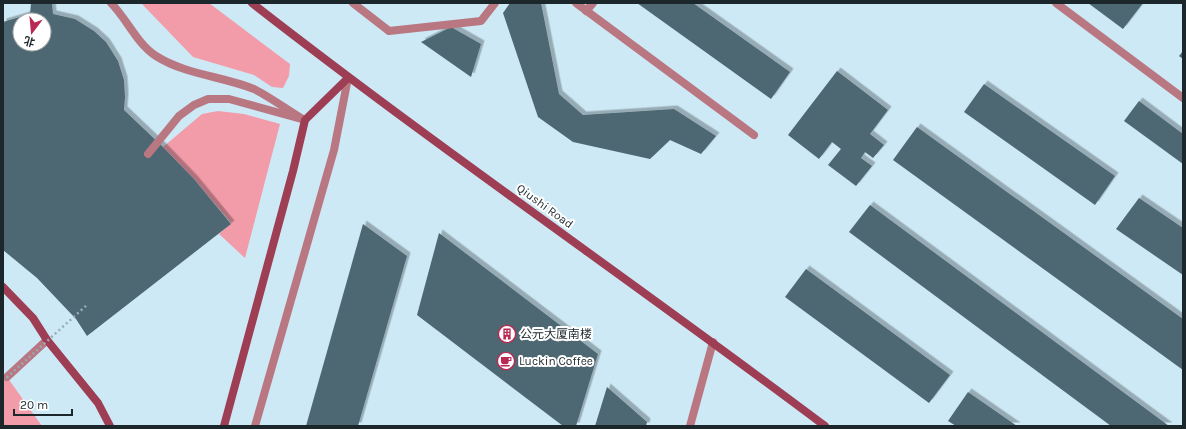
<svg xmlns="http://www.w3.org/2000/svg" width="1186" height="429" font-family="Karla,'Noto Sans SC',sans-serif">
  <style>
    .green { fill: #f29caa }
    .building { fill: #4e6772; fill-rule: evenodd; filter: url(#shadow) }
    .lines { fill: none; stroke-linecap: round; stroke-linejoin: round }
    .lane { stroke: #b97782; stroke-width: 8 }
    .street { stroke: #b97782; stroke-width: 8 }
    .secondary { stroke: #9d3e54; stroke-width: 8 }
    .path-bridge { stroke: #96adb8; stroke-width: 2.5; stroke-dasharray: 2 3; stroke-linecap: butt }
    .labels { text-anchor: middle; stroke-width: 4; stroke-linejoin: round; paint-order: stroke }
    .street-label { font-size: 12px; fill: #1c272c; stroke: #fff }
    .poi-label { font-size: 12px; fill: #1c272c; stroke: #fff; text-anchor: start }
  </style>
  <defs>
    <filter id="shadow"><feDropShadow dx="3.5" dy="-3.5" stdDeviation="0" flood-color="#0004"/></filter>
  </defs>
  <rect width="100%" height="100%" fill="#cde9f6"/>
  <g class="green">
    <path d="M141,3H209L290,64L289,76L283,88L272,87L254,75L193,57Z"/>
    <path d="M218,111L244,114L280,124L245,258L219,234L231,223L194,179L163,147L202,114Z"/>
    <path d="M3,373L7,377L42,426H3Z"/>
  </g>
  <g class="building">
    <path d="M31,3H52L53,14L75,19L94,31L106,42L118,61L124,80L125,97L124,110L163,147L194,179L231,224L87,336L76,319L37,278L3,250V22L30,14ZM20,20H44V44H20Z"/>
    <path d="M510,3H541L559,94L583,115L674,109L716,136L701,154L670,140L650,159L573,142L538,117L503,13Z"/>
    <path d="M637,3H693L790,72L771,99Z"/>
    <path d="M1088,3H1143L1123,29Z"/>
    <path d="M451,27L481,44L471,77L421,42Z"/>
    <path d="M1183,51V59L1179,56Z"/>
    <path d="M837,71L888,110L870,134L884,145L873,158L865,152L861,158L872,166L856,186L828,165L841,149L832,142L819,159L788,135Z"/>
    <path d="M984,84L1115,176L1095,205L964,112Z"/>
    <path d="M1139,101L1183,134V164L1124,121Z"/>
    <path d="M917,127L1183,319V370L893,160Z"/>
    <path d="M1139,198L1183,228V275L1116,229Z"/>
    <path d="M870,205L1169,426H1111L849,232Z"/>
    <path d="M363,224L407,256L358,426H306Z"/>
    <path d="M439,233L598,354L576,426H563L417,315Z"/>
    <path d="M806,269L950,375L929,403L785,297Z"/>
    <path d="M607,387L647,422L646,426H595Z"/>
    <path d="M968,392L1017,426H956L948,421Z"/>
  </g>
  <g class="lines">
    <g class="lane">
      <path d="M111,3C127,19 137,44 156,56C186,75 222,76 254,89C270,97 286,109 301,118"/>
      <path d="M7,377L47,340"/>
      <path d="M255,426L334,150L348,78"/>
      <path d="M690,426L713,342"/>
    </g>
    <g class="street">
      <path d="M353,3L389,31L481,21L495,3"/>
      <path d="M576,3L754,135"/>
      <path d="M1056,3L1183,98"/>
      <path d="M586,11L593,3"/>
      <path d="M148,154L179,116L194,105L208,99H229L305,120"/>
    </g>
    <g class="secondary">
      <path d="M252,3C439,149 635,283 825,426"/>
      <path d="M3,287L33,318L47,340L98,403L110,426"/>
      <path d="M224,426L293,171L305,120L348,78"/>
    </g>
    <path class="path-bridge" d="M3,381L88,304"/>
  </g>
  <defs>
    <symbol id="building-ring" viewBox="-11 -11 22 22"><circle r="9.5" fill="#fff" stroke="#b82954" stroke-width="1.5"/><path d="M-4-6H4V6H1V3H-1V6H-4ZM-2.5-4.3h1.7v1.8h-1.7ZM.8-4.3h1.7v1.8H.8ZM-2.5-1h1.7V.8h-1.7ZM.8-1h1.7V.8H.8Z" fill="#b82954"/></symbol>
    <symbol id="cafe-ring" viewBox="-11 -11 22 22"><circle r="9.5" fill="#fff" stroke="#b82954" stroke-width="1.5"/><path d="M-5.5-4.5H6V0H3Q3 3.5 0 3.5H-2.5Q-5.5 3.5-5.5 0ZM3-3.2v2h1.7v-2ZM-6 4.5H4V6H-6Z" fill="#b82954"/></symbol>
  </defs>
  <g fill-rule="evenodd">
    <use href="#building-ring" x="497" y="324" width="20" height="20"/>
    <use href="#cafe-ring" x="496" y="351" width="20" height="20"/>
  </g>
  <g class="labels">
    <g class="street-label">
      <text transform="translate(545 206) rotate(36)" y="4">Qiushi Road</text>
    </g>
    <g class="poi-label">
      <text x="520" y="338">公元大厦南楼</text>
      <text x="519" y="365">Luckin Coffee</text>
    </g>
  </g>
  <rect width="1186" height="429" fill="none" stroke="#1c272c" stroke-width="8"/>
  <g transform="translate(32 32) rotate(196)"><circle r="19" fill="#ffffff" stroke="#a4a9ab"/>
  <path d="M0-3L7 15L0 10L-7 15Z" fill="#b82954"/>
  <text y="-6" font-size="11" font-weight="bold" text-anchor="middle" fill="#1c272c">北</text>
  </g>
  <path d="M14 409v6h58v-6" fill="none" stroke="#1c272c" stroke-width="2"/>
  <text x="20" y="409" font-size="12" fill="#1c272c" stroke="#ffffff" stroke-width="3" paint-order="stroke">20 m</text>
</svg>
